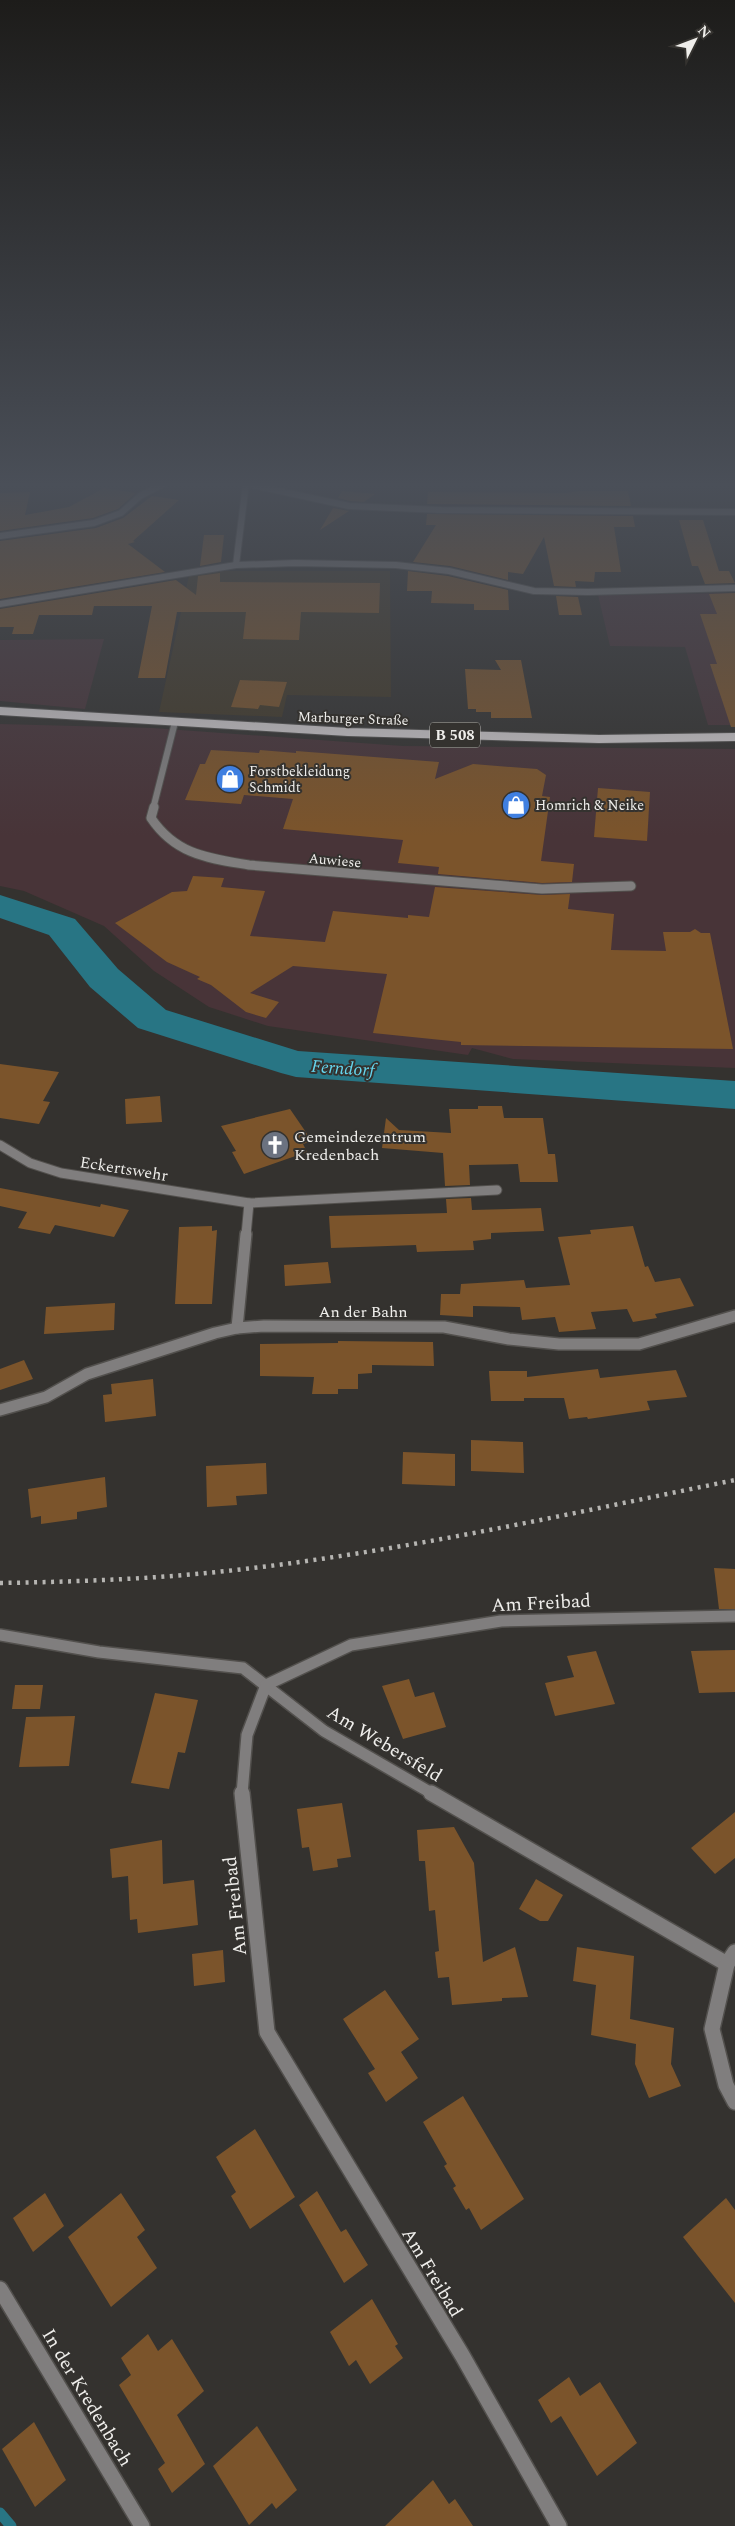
<svg xmlns="http://www.w3.org/2000/svg" width="735" height="2526" font-family="Spectral,serif">
  <style>
    .commercial { fill: #483438 }
    .industrial { fill: #423928 }
    .lines { fill: none; stroke-linecap: round; stroke-linejoin: round }
    .stream { stroke: #287584; stroke-width: 11 }
    .river { fill: #287584; fill-rule: evenodd }
    .building { fill: #7b542b }
    .minor-far3-casing { stroke: #52504d; stroke-width: 8 }
    .minor-far2-casing { stroke: #52504d; stroke-width: 11 }
    .minor-far1-casing { stroke: #52504d; stroke-width: 14 }
    .minor-casing { stroke: #52504d; stroke-width: 18 }
    .primary-casing { stroke: #52504d; stroke-width: 10 }
    .minor-far3 { stroke: #807e7e; stroke-width: 6 }
    .minor-far2 { stroke: #807e7e; stroke-width: 9 }
    .minor-far1 { stroke: #807e7e; stroke-width: 11 }
    .minor { stroke: #807e7e; stroke-width: 15 }
    .primary { stroke: #cec9ca; stroke-width: 8 }
    .rail { stroke: #b6b5b2; stroke-width: 4.5; stroke-dasharray: 3 5.5; stroke-linecap: butt }
    .labels { text-anchor: middle; stroke-width: 4; stroke-linejoin: round; paint-order: stroke }
    .far-street-label { font-size: 14px; fill: #efeeeb; stroke: #34322f }
    .far-poi-label { font-size: 14px; fill: #efeeeb; stroke: #34322f; text-anchor: start }
    .shield { fill: #34322f; stroke: #b7b6b3; stroke-width: 1 }
    .shield-label { font-size: 15px; font-weight: bold; fill: #efeeeb }
    .poi-label { font-size: 16px; fill: #efeeeb; stroke: #34322f; text-anchor: start }
    .street-label { font-size: 16px; fill: #efeeeb; stroke: #34322f }
    .water-label { font-size: 18px; font-style: italic; fill: #66d6ee; stroke: #34322f }
    .near-street-label { font-size: 19px; fill: #efeeeb; stroke: #34322f }
  </style>
  <rect width="100%" height="100%" fill="#34322f"/>
  <g class="commercial">
    <path d="M735,593V725H708L685,647L610,646L598,595Z"/>
    <path d="M104,639L85,709L0,701V640Z"/>
    <path d="M0,724L153,728L403,746L735,749V1068L513,1059L472,1048L468,1055L268,1026L209,1007L154,971L104,926L24,891L0,886Z"/>
  </g>
  <path class="industrial" d="M190,571H390L391,697L287,695L282,717L159,712Z"/>
  <g class="lines">
    <path class="stream" d="M0,2513L11,2526"/>
    <path class="river" d="M0,895L75,919L118,969L166,1010L298,1051L735,1081V1109L296,1077L281,1073L138,1028L90,987L49,935L0,918Z"/>
  </g>
  <g class="building">
    <path d="M104,488L136,493L118,509L93,518L0,531V493L30,492L25,515L69,507Z"/>
    <path d="M342,491L375,494L364,502L350,501L338,498Z"/>
    <path d="M580,491H628L631,506L427,504L428,492L565,493Z"/>
    <path d="M152,496L179,500L133,541L135,542L128,544L165,572L0,599V541L96,528L123,518Z"/>
    <path d="M333,508L349,511L320,530Z"/>
    <path d="M427,514L633,516L635,527H614L621,572H595L594,582L575,581L576,587L554,586L544,537L523,574L508,572V580L450,566L413,562L436,525H426Z"/>
    <path d="M679,520H703L719,571H729L735,583L705,584L698,566H692Z"/>
    <path d="M204,535H224L221,562L200,566Z"/>
    <path d="M408,571L448,576L508,590L509,610H474V604L431,603L432,591H407Z"/>
    <path d="M220,573V582L380,583L379,613L301,612L299,640L243,639L246,612H177L165,678H138L152,606H94L92,615H39L33,634H12L14,627H0V609L176,580L196,595L198,576Z"/>
    <path d="M735,593V727H731L710,664H717L700,614H717L709,594Z"/>
    <path d="M556,596L578,597L582,615H559Z"/>
    <path d="M495,660H521L532,718H491V712H476V709H468L465,669L501,670Z"/>
    <path d="M240,680L287,682L279,707L260,705L258,709L231,707Z"/>
    <path d="M211,750L259,753L260,750L296,753V751L439,762L435,779L473,764L537,769L546,775L542,796L550,797L541,861L574,864L572,882L542,883L438,874L439,867L398,863L403,840L283,829L293,799L244,795L241,804L185,800L200,764H205Z"/>
    <path d="M598,788L650,792L647,841L594,837Z"/>
    <path d="M193,876L224,878L221,887L265,891L250,936L325,942L333,911L408,918V915L429,917L435,887L542,895L570,894L568,909L614,914L611,950L666,951L663,932H690L695,929L701,933H710L733,1049L461,1045V1042L373,1033L387,974L293,966L250,993L279,1002L266,1018L246,1012L211,985L197,979L200,977L167,962L115,923L172,892L187,891Z"/>
    <path d="M0,1064L59,1072L43,1101L50,1102L39,1124L0,1118Z"/>
    <path d="M160,1096L162,1122L126,1124L125,1099Z"/>
    <path d="M478,1106H502L504,1118H543L548,1154H555L558,1182H520L518,1164L469,1165L470,1185L445,1186L443,1153L382,1148L386,1118L399,1130L451,1133L449,1109H478Z"/>
    <path d="M290,1109L312,1141L303,1144L307,1152L244,1174L232,1152L236,1151L221,1126Z"/>
    <path d="M0,1188L100,1207L101,1204L129,1210L114,1237L55,1225L50,1234L18,1228L27,1212L0,1206Z"/>
    <path d="M471,1198L472,1210L541,1208L544,1231L491,1233V1239L473,1241L474,1250L417,1252L416,1245L331,1248L329,1216L447,1213L446,1199Z"/>
    <path d="M212,1226V1231L217,1230L212,1304H175L179,1227Z"/>
    <path d="M633,1226L645,1267L648,1266L655,1282L680,1278L694,1306L655,1314L657,1318L633,1322L627,1309L591,1312L596,1329L559,1332L555,1317L522,1320L520,1307L473,1306V1317L440,1315L441,1294H460L461,1284L524,1280L526,1288L570,1285L558,1237L591,1234L590,1230Z"/>
    <path d="M328,1262L331,1283L285,1286L284,1265Z"/>
    <path d="M115,1303L114,1330L44,1334L46,1307Z"/>
    <path d="M338,1341L433,1342L434,1366L372,1365V1373L358,1374V1389H338V1394H312L314,1377L260,1376V1344L338,1343Z"/>
    <path d="M24,1360L33,1379L0,1390V1369Z"/>
    <path d="M598,1369L600,1378L676,1370L687,1397L647,1401L650,1410L588,1419L587,1417L569,1419L564,1398H524V1401H491L489,1371H527V1377Z"/>
    <path d="M153,1379L156,1416L105,1422L103,1395L112,1394L111,1384Z"/>
    <path d="M471,1440L523,1442L524,1473L471,1471Z"/>
    <path d="M403,1452L455,1454V1486L402,1484Z"/>
    <path d="M266,1463L267,1494L236,1496L237,1505L207,1507L206,1466Z"/>
    <path d="M105,1477L107,1507L77,1512V1519L41,1524V1516L31,1518L28,1489Z"/>
    <path d="M714,1568L735,1569V1609H719Z"/>
    <path d="M735,1650V1692L699,1693L691,1651Z"/>
    <path d="M596,1651L615,1704L555,1716L545,1683L574,1677L567,1656Z"/>
    <path d="M409,1679L415,1697L434,1692L446,1727L403,1739L382,1686Z"/>
    <path d="M15,1685H43L40,1709H12Z"/>
    <path d="M155,1693L198,1700L185,1753L178,1752L169,1789L131,1783Z"/>
    <path d="M75,1716L69,1766L19,1767L26,1717Z"/>
    <path d="M342,1803L351,1857L337,1859L338,1867L313,1871L309,1847L302,1848L297,1809Z"/>
    <path d="M735,1812V1858L715,1874L691,1848Z"/>
    <path d="M454,1827L474,1863L483,1962L515,1947L528,1997L502,1998V2001L452,2005L449,1977L438,1978L435,1952L439,1951L435,1910L429,1911L425,1861H419L417,1830Z"/>
    <path d="M162,1840L163,1884L194,1880L198,1925L138,1933L137,1919L130,1920L128,1876L112,1878L110,1849Z"/>
    <path d="M536,1879L563,1895L548,1921H540L519,1909Z"/>
    <path d="M577,1947L634,1956L630,2019L674,2028L671,2064L681,2086L649,2098L635,2064L636,2044L591,2035L596,1985L573,1981Z"/>
    <path d="M223,1950L225,1982L194,1986L192,1954Z"/>
    <path d="M385,1990L419,2039L401,2052L418,2078L386,2102L368,2073L375,2069L343,2019Z"/>
    <path d="M463,2096L524,2199L481,2230L469,2208L466,2210L453,2188L456,2186L444,2166L447,2164L423,2122Z"/>
    <path d="M255,2129L295,2197L250,2229L231,2196L236,2192L216,2157Z"/>
    <path d="M317,2191L341,2232L346,2229L368,2265L344,2283L299,2205Z"/>
    <path d="M45,2193L64,2226L33,2252L13,2218Z"/>
    <path d="M121,2193L145,2230L137,2237L157,2268L111,2307L68,2237Z"/>
    <path d="M726,2198L735,2210V2303L683,2237Z"/>
    <path d="M372,2299L398,2344L395,2346L403,2358L370,2384L356,2360L349,2366L330,2332Z"/>
    <path d="M148,2334L158,2351L172,2339L204,2391L177,2415L205,2464L172,2493L158,2469L165,2463L119,2385L131,2375L121,2358Z"/>
    <path d="M569,2377L580,2396L600,2382L637,2443L597,2476L561,2416L551,2423L538,2400Z"/>
    <path d="M34,2422L66,2480L35,2507L2,2449Z"/>
    <path d="M257,2426L297,2490L276,2509L272,2503L249,2525L213,2466Z"/>
    <path d="M433,2480L449,2504L455,2499L473,2526H385Z"/>
  </g>
  <g class="lines">
    <defs>
      <g id="minor-far3">
        <path d="M238,482L349,506L441,510L735,512"/>
        <path d="M0,536L94,523L121,513L140,496L167,482"/>
        <path d="M236,565L246,483"/>
        <path d="M0,604L236,565L295,563L396,565L449,571L534,591L588,592L735,588"/>
        <path d="M153,809L175,722"/>
      </g>
      <g id="minor-far2">
        <path d="M154,807L151,818C176,855 208,858 249,865L542,889L631,886"/>
        <path d="M0,1145L30,1163L61,1173L249,1203L497,1190"/>
        <path d="M246,1235L249,1203"/>
      </g>
      <g id="minor-far1">
        <path d="M237,1328L246,1234"/>
        <path d="M0,1410L46,1397L87,1374L215,1333L237,1328L264,1326L444,1327L509,1339L559,1344H639L735,1316"/>
        <path d="M0,1635L99,1652L243,1668L324,1731L433,1794"/>
        <path d="M242,1794L247,1735L266,1685L351,1645L501,1621L735,1616"/>
      </g>
      <g id="minor">
        <path d="M242,1793L267,2032L462,2355L559,2526"/>
        <path d="M431,1793L727,1964"/>
        <path d="M735,1952L727,1964L712,2029L726,2085L735,2102"/>
        <path d="M0,2289L142,2526"/>
      </g>
      <path id="primary" d="M0,711L348,732L599,739L735,737"/>
    </defs>
    <use href="#minor-far3" class="minor-far3-casing"/>
    <use href="#minor-far2" class="minor-far2-casing"/>
    <use href="#minor-far1" class="minor-far1-casing"/>
    <use href="#minor" class="minor-casing"/>
    <use href="#primary" class="primary-casing"/>
    <use href="#minor-far3" class="minor-far3"/>
    <use href="#minor-far2" class="minor-far2"/>
    <use href="#minor-far1" class="minor-far1"/>
    <use href="#minor" class="minor"/>
    <use href="#primary" class="primary"/>
    <path class="rail" d="M0,1583C62,1582 123,1580 185,1575C370,1559 553,1517 735,1480"/>
  </g>
  <linearGradient id="sky" x2="0" y2="1"><stop stop-color="#1d1c1a"/><stop offset="0.58" stop-color="#4a4f58"/><stop offset="1" stop-color="#4a4f58" stop-opacity="0"/></linearGradient>
  <rect width="735" height="836" fill="url(#sky)"/>
  <defs>
    <symbol id="shop-disc" viewBox="-11 -11 22 22"><circle r="9.5" fill="#3f7fe0" stroke="#34322f"/><path d="M-5-2.5h2.3a2.7 3.5 0 0 1 5.4 0H5L5.5 6h-11ZM-1.5-2.5h3a1.5 2.3 0 0 0-3 0Z" fill="#fff"/></symbol>
    <symbol id="church-disc" viewBox="-11 -11 22 22"><circle r="9.5" fill="#6b7280" stroke="#34322f"/><path d="M-1.2-6h2.4v3.5h3.3v2.4h-3.3V6h-2.4V-.1h-3.3v-2.4h3.3Z" fill="#fff"/></symbol>
  </defs>
  <g fill-rule="evenodd">
    <use href="#shop-disc" x="214" y="763" width="32" height="32"/>
    <use href="#shop-disc" x="500" y="789" width="32" height="32"/>
    <use href="#church-disc" x="259" y="1129" width="32" height="32"/>
  </g>
  <g class="labels">
    <g class="far-street-label">
      <text transform="translate(353 718) rotate(2)" y="5">Marburger Straße</text>
      <text transform="translate(335 860) rotate(5)" y="5">Auwiese</text>
    </g>
    <g class="far-poi-label">
      <text x="249" y="776">Forstbekleidung<tspan x="249" dy="16">Schmidt</tspan></text>
      <text x="535" y="810">Homrich &amp; Neike</text>
    </g>
    <rect class="shield" x="430" y="722.5" width="50" height="25" rx="4"/>
    <g class="shield-label">
      <text x="455" y="740">B 508</text>
    </g>
    <g class="poi-label">
      <text x="294" y="1142">Gemeindezentrum<tspan x="294" dy="18">Kredenbach</tspan></text>
    </g>
    <g class="street-label">
      <text transform="translate(124 1168) rotate(9)" y="6">Eckertswehr</text>
      <text x="363" y="1317">An der Bahn</text>
    </g>
    <g class="water-label">
      <text transform="translate(343 1068) rotate(4)" y="6">Ferndorf</text>
    </g>
    <g class="near-street-label">
      <text transform="translate(541 1602) rotate(-3)" y="7">Am Freibad</text>
      <text transform="translate(385 1743) rotate(31)" y="7">Am Webersfeld</text>
      <text transform="translate(234 1906) rotate(-96)" y="7">Am Freibad</text>
      <text transform="translate(433 2272) rotate(59)" y="7">Am Freibad</text>
      <text transform="translate(88 2397) rotate(59)" y="7">In der Kredenbach</text>
    </g>
  </g>
  <g transform="translate(695 40) rotate(48)" stroke="#34322f" stroke-width="4" paint-order="stroke">
  <path d="M0-4L9 19L0 12L-9 19Z" fill="#efeeeb"/>
  <text y="-8" font-size="14" font-weight="bold" text-anchor="middle" fill="#efeeeb">N</text>
  </g>
</svg>
